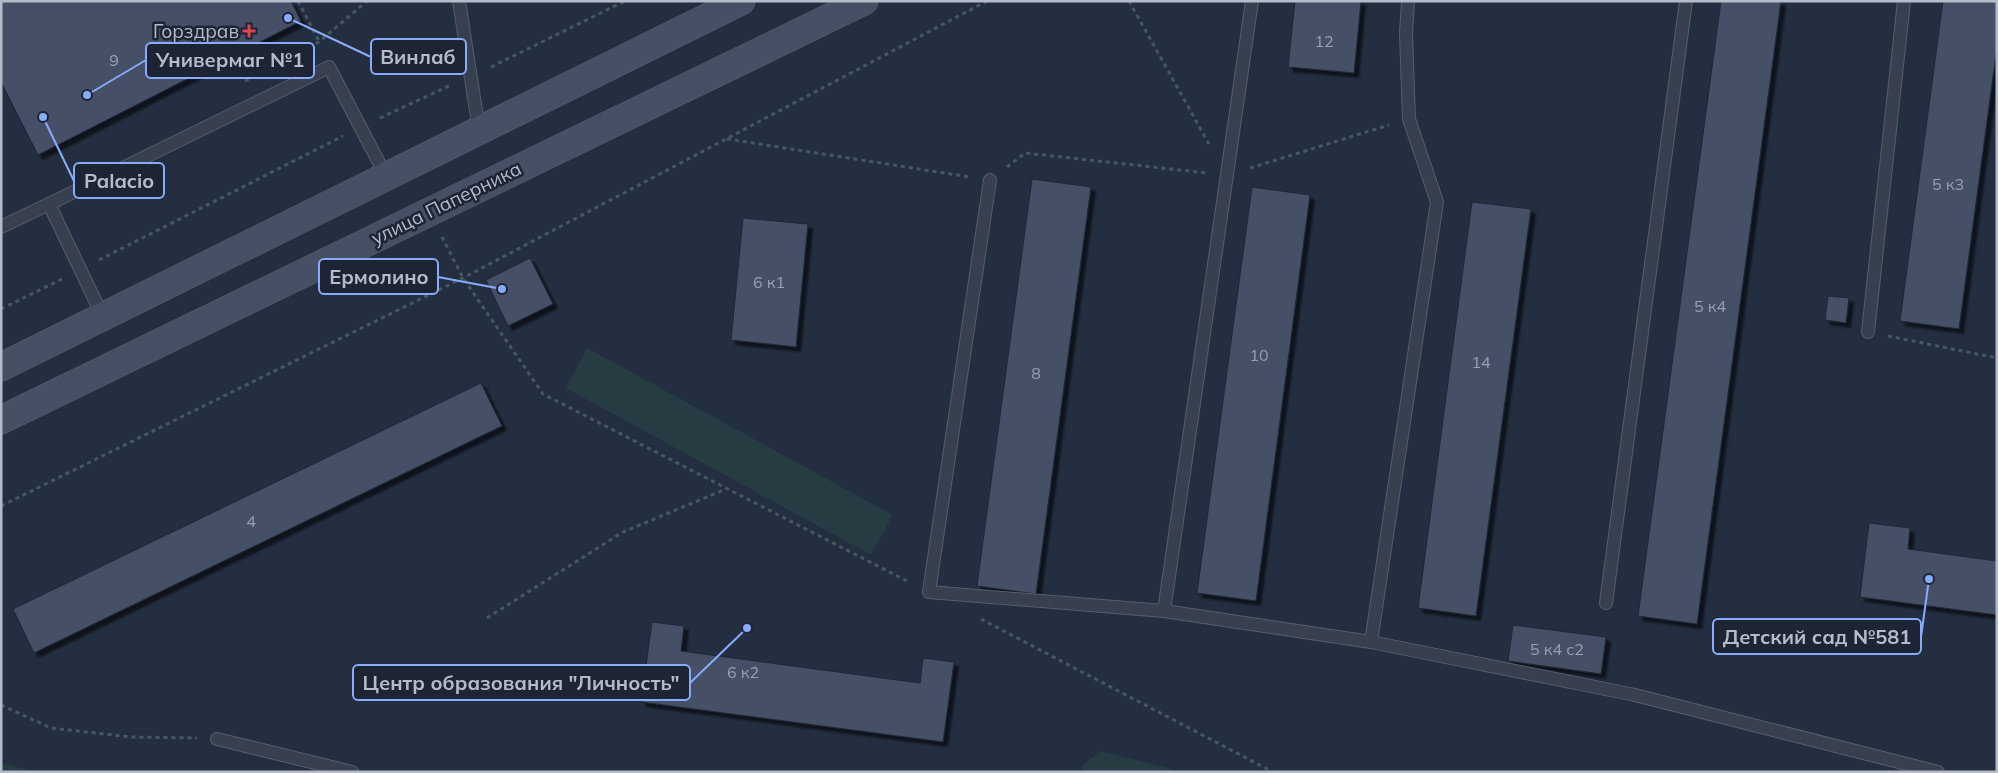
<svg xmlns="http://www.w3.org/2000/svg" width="1998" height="773" font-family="Mulish,sans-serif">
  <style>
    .green { fill: #263c42 }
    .building { fill: #454f65; stroke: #1f2737; filter: url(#shadow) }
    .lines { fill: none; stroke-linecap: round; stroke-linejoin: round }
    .service-casing { stroke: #565e6e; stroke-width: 14 }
    .secondary-casing { stroke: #565e6e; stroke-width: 29 }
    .path { stroke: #44595e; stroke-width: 3; stroke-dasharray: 4 4; stroke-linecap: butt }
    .service { stroke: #384050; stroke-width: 12 }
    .secondary { stroke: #464f63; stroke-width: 28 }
    .health-dot { fill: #e0444e; stroke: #1d2535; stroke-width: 2 }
    .labels { text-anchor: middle; stroke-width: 5; stroke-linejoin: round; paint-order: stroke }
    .number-label { font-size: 16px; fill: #98a0b2 }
    .poi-label { font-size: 19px; fill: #b4bbcb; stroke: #1d2535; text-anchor: end }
    .street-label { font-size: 19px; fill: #b4bbcb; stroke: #1d2535 }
    .leader { fill: none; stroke: #88abfd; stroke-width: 2 }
    .callout-dot { fill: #88abfd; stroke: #1d2535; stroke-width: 2 }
    .callout { fill: #1d2535; stroke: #88abfd; stroke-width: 2 }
    .callout-label { font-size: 20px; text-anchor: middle; font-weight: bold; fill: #b4bbcb }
  </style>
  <defs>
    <filter id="shadow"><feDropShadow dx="4.5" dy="4.5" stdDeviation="1" flood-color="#0009"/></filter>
  </defs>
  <rect width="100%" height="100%" fill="#242e41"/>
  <g class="green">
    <path d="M587,348L893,515L871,555L566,388Z"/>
    <path d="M1101,751L1183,772H1081L1083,765Z"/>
    <path d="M1,763L37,772H1Z"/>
  </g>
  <g class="building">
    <path d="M1,1H291L301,21L38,155L1,82Z"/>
    <path d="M1295,1H1361L1354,73L1288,67Z"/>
    <path d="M1721,1H1781L1697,624L1638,616Z"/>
    <path d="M1943,1H1997V47L1959,329L1900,321Z"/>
    <path d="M1032,179L1091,187L1036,594L977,586Z"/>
    <path d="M1252,187L1310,195L1256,601L1197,593Z"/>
    <path d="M1472,202L1531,209L1476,616L1418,608Z"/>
    <path d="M743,218L808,224L796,347L731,340Z"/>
    <path d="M530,258L553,304L508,326L486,280Z"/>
    <path d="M1828,296L1849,298L1846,323L1825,320Z"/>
    <path d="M481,383L502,426L34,653L13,609Z"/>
    <path d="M1869,523L1910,528L1908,549L1997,561V615L1860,597Z"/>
    <path d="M652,622L684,626L681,651L920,683L923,658L954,662L943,742L641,702Z"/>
    <path d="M1513,625L1606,637L1601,674L1508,661Z"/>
  </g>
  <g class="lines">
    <defs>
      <g id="service">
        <path d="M459,1L479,130"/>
        <path d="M990,180L929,592L1164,611L1371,642L1635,695L1938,772"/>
        <path d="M1,227L49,204"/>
        <path d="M103,317L49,204L329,67L386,176"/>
        <path d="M1868,332L1904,1"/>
        <path d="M1606,603L1686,1"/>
        <path d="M1164,611L1252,1"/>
        <path d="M1371,642L1437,202L1409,119L1406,33L1408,1"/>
        <path d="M217,739L352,772"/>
      </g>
      <g id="secondary">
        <path d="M1,367L741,1"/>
        <path d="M1,420L864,1"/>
      </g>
    </defs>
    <use href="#service" class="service-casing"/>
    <use href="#secondary" class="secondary-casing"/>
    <g class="path">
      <path d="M298,1L320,43"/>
      <path d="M1129,1L1209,144"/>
      <path d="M491,67L625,1"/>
      <path d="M245,81L319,42L367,1"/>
      <path d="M380,118L451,85"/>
      <path d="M727,139L970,177"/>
      <path d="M1007,167L1025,153L1207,173"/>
      <path d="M1250,168L1389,125"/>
      <path d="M442,237L463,278L543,394L909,582"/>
      <path d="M99,260L343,136"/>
      <path d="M1,309L62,279"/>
      <path d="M1888,336L1997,358"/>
      <path d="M1,506L463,278L987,1"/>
      <path d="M487,618L623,532L726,489"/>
      <path d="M981,619L1273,772"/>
      <path d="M1,705L51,728L131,737L197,738"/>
    </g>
    <use href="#service" class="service"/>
    <use href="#secondary" class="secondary"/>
  </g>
  <path class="health-dot" d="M246.5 23.5h5v5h5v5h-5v5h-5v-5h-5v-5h5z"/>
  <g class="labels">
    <g class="number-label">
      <text x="1324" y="47">12</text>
      <text x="114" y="66">9</text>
      <text x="1948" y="190">5 к3</text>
      <text x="769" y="288">6 к1</text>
      <text x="1710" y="312">5 к4</text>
      <text x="1259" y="361">10</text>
      <text x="1481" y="368">14</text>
      <text x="1036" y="379">8</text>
      <text x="251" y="527">4</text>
      <text x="1557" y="655">5 к4 с2</text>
      <text x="743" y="678">6 к2</text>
    </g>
    <g class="poi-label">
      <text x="239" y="38">Горздрав</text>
    </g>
    <g class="street-label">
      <text transform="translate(446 203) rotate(-26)" y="7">улица Паперника</text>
    </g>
  </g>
  <path class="leader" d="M288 18L371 57M87 95L146 60M43 117L74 181M502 289L438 277M1929 579L1921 637M747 628L690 683"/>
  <g class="callout-dot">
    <circle cx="288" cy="18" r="5"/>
    <circle cx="87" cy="95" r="5"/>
    <circle cx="43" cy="117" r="5"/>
    <circle cx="502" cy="289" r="5"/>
    <circle cx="1929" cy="579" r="5"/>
    <circle cx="747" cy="628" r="5"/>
  </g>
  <g class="callout">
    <rect x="371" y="39" width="95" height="35" rx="5"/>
    <rect x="146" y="43" width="168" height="35" rx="5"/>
    <rect x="74" y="163" width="90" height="35" rx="5"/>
    <rect x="319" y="259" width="119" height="35" rx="5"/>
    <rect x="1713" y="619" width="208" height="35" rx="5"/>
    <rect x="353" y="665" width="337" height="35" rx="5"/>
  </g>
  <g class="callout-label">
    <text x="418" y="64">Винлаб</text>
    <text x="230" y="67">Универмаг №1</text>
    <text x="119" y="188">Palacio</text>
    <text x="379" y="284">Ермолино</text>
    <text x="1817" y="644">Детский сад №581</text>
    <text x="521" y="690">Центр образования "Личность"</text>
  </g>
  <rect width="1998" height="773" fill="none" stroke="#b4bbcb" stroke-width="5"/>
</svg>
